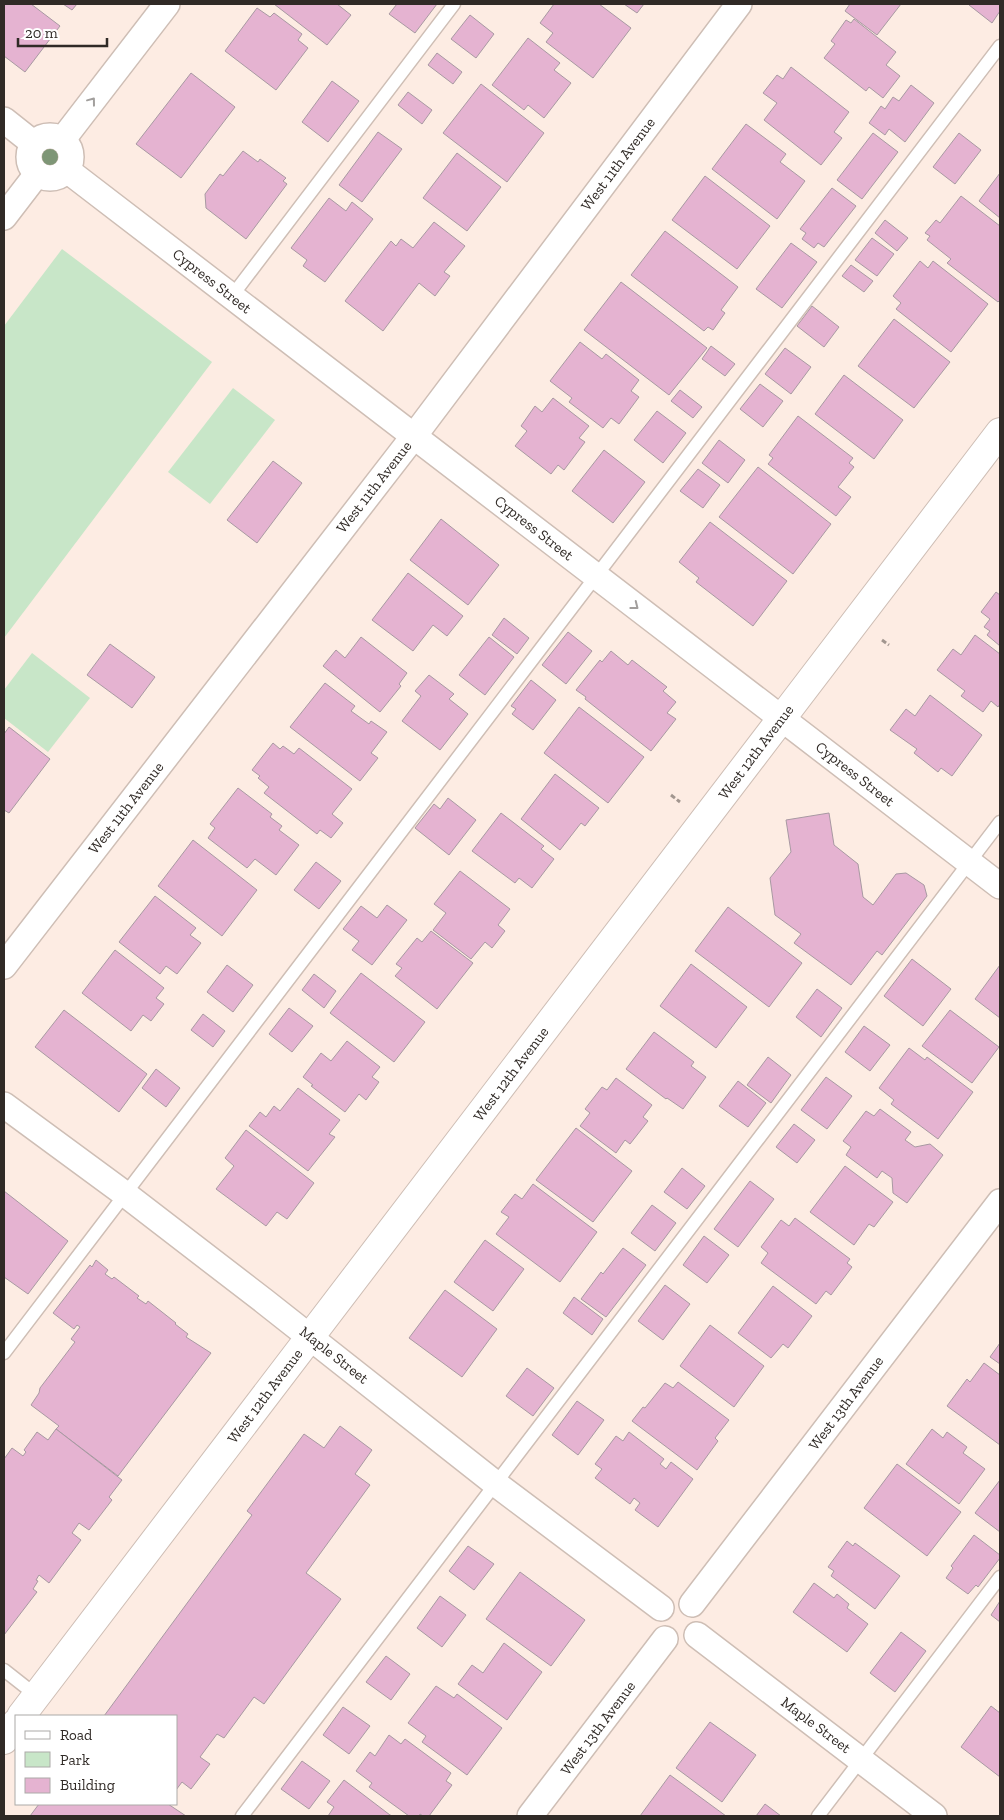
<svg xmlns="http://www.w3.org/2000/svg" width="1004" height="1820" font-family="'Zilla Slab',serif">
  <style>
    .green { fill: #c8e6c8 }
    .building { fill: #e5b3d1; stroke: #a899a2 }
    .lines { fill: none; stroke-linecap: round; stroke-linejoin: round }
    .service-casing { stroke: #cebeb5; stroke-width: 15 }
    .minor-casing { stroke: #cebeb5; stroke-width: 28 }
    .tertiary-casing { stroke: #cebeb5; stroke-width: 30 }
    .path { stroke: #a2968f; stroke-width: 3; stroke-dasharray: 5 2.5; stroke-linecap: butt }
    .service { stroke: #fff; stroke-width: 12 }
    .minor { stroke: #fff; stroke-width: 25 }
    .tertiary { stroke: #fff; stroke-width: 28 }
    .tree { fill: #7e9676 }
    .oneway { stroke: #a29f9d }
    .labels { text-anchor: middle; stroke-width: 4; stroke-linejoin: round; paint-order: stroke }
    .street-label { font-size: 15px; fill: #302a26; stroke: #fff }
  </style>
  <rect width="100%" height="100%" fill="#fdece3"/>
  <g class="green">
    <path d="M62,249L212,362L4,638V326Z"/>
    <path d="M233,388L275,420L210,504L168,472Z"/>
    <path d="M32,653L90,698L48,752L4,718V690Z"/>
  </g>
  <g class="building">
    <path d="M5,4H31L60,26L25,72L4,56V6Z"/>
    <path d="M63,4H77L72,10Z"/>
    <path d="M274,4H337L351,15L327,45Z"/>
    <path d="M397,4H437L415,33L389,14Z"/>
    <path d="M554,4H599L631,28L593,78L546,42L553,33L540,23Z"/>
    <path d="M624,4H644L637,13Z"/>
    <path d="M850,4H901L877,35L845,11Z"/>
    <path d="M969,4H1000V11L992,23L969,5Z"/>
    <path d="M257,8L270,17L274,13L302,34L298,40L308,48L276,90L225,51Z"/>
    <path d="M470,15L494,34L476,58L451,39Z"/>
    <path d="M854,19L896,52L886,65L900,76L883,98L869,87L866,91L824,58L835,44L831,41L846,20L851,23Z"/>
    <path d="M528,38L560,63L554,70L571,83L544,118L528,105L524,110L492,85Z"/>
    <path d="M437,53L462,72L453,84L428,65Z"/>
    <path d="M791,67L849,112L834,132L842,138L821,165L764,120L777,103L763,93L777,75L783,79Z"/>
    <path d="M191,73L235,107L181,178L136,144Z"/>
    <path d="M332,81L359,101L328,142L302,122Z"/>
    <path d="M481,84L544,133L507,182L443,133Z"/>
    <path d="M911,85L934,103L905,142L889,129L885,135L869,123L881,106L885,109L893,97L899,101Z"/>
    <path d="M408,92L432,110L422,124L398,105Z"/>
    <path d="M746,124L786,154L780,162L805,181L777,219L712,169Z"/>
    <path d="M378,132L402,149L362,202L339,185Z"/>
    <path d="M873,133L898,152L862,199L837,180Z"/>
    <path d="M959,133L981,150L955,184L933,167Z"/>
    <path d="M243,151L258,162L260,159L286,178L283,181L287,184L246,239L206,208L205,194L220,174L223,176Z"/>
    <path d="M457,153L501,187L467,231L423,198Z"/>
    <path d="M1000,173V218L979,201Z"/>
    <path d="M705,176L770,226L737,269L672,220Z"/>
    <path d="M832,188L856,206L824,247L818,243L814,248L802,239L806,233L800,229Z"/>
    <path d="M961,196L1000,226V300L998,302L947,263L951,259L927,240L930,236L925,233L936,220L940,223Z"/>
    <path d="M329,198L346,211L352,202L373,219L325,282L303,266L307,260L291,248Z"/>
    <path d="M885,220L908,238L897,251L875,233Z"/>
    <path d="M434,222L465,246L444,272L450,276L435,296L419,283L383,331L345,301L391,241L396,246L401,239L413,248Z"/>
    <path d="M665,231L738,287L721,310L725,313L713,330L708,327L704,331L631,275Z"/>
    <path d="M872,238L894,254L877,276L855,260Z"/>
    <path d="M791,243L817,262L782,308L756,289Z"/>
    <path d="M920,261L928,268L933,261L988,304L951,352L896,309L901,303L893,296Z"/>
    <path d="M851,265L873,281L864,292L842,276Z"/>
    <path d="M621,282L707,348L669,395L584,330Z"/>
    <path d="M812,306L839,327L824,347L797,326Z"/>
    <path d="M894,319L950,362L914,408L858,366Z"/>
    <path d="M580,342L602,359L606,354L639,380L631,391L639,397L619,424L611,418L603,428L569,402L572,398L550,381Z"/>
    <path d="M711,346L735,364L725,376L702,359Z"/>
    <path d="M785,348L811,367L791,394L765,374Z"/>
    <path d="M844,375L903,420L874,459L815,414Z"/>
    <path d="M760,384L783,401L763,427L740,409Z"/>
    <path d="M680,390L702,407L693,418L671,401Z"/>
    <path d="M553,398L589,426L579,438L585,442L564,470L558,465L551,474L515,446L527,431L521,426L535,406L542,412Z"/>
    <path d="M657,411L686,433L663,463L634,440Z"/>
    <path d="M798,416L853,458L849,463L854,467L838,487L851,497L836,516L768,464L773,458L769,455Z"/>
    <path d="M719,440L745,460L728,483L702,463Z"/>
    <path d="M604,450L645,482L613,523L572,491Z"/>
    <path d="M273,461L302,483L257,543L227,520Z"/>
    <path d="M758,467L831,524L793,574L719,517Z"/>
    <path d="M698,469L720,485L703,508L680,491Z"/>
    <path d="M441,519L499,565L468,605L410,560Z"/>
    <path d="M710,522L787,581L753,626L696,582L699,578L679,562Z"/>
    <path d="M408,573L463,616L447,636L433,625L413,651L372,620Z"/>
    <path d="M996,592L1000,595V646L987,635L990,631L984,627L990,619L981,612Z"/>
    <path d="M504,618L529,638L517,654L492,635Z"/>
    <path d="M568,632L592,651L566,684L542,665Z"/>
    <path d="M975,635L1000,654V704L998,707L991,701L983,712L961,696L965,691L937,670L953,649L961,655Z"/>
    <path d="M361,637L407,673L399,684L401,686L380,712L323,666L336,650L345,658Z"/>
    <path d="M489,637L514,657L485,695L459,675Z"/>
    <path d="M110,644L155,677L132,708L87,675Z"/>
    <path d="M611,651L628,665L632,660L667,687L663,691L676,702L667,713L676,719L651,751L585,699L586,697L576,690L600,660L602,662Z"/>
    <path d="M429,675L454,694L449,699L468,714L440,750L402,721L421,696L415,691Z"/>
    <path d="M531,680L556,700L533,730L512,714L516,709L511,706Z"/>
    <path d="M325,683L355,706L351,711L369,724L371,721L387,732L371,753L378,758L360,781L290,727Z"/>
    <path d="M930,695L982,735L952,776L941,768L938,772L914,753L917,749L890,730L906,709L915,716Z"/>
    <path d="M579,707L644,757L608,803L544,753Z"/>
    <path d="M9,727L50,759L9,813L4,810V734Z"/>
    <path d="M273,743L280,749L283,746L294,754L299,748L352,789L332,814L343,823L331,838L320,830L317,834L264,793L269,787L258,778L260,776L252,770Z"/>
    <path d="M555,774L599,808L585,826L581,823L560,850L521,819Z"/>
    <path d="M238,788L272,814L270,817L282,826L279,830L299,845L276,875L255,859L247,868L208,838L215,828L210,824Z"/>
    <path d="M448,798L476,820L449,855L415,828L434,804L440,809Z"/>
    <path d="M501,813L544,846L541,849L554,859L532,888L519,878L515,883L472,851Z"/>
    <path d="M829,813L834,845L858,864L863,897L873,905L896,874L906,873L924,885L927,896L882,955L877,951L851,985L794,943L801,934L775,915L770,878L791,852L786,820Z"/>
    <path d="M193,840L257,890L222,936L158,886Z"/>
    <path d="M316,862L341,881L319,909L294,890Z"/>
    <path d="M460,871L510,909L498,925L505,931L492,948L485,942L471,959L433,930L446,913L434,904Z"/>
    <path d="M155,896L196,928L190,935L201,943L177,974L166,966L160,974L119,942Z"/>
    <path d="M387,905L407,920L372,965L352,950L359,941L343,929L361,906L377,918Z"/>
    <path d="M728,907L802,963L769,1007L695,951Z"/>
    <path d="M431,931L473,963L437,1009L395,976L402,968L396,964L417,938L422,942Z"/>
    <path d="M115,950L164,988L156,998L164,1004L151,1021L143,1015L131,1031L82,993Z"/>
    <path d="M912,959L951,989L923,1026L884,996Z"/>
    <path d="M691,964L747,1007L716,1048L660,1006Z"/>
    <path d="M227,965L253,985L233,1012L207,992Z"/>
    <path d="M1000,965V1018L975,999Z"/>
    <path d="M361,973L425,1022L394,1062L330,1013Z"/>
    <path d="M314,974L336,991L324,1008L302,990Z"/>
    <path d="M817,989L842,1008L821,1037L796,1017Z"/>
    <path d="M289,1008L313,1026L292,1052L269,1034Z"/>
    <path d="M64,1010L147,1074L119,1112L35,1047Z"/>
    <path d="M950,1010L999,1047L972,1083L922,1046Z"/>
    <path d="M203,1014L225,1031L213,1047L191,1030Z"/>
    <path d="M864,1026L890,1045L870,1071L845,1052Z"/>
    <path d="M654,1032L694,1062L691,1066L706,1077L683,1109L667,1098L666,1099L626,1069Z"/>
    <path d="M347,1041L380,1067L372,1077L379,1082L366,1100L359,1094L345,1112L311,1086L313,1085L303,1077L321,1053L331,1061Z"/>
    <path d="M909,1048L925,1060L927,1057L973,1092L938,1139L891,1104L894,1100L879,1088Z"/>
    <path d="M768,1057L791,1075L771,1103L747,1085Z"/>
    <path d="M156,1069L180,1088L166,1107L142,1088Z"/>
    <path d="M826,1077L852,1096L827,1129L801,1110Z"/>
    <path d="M616,1078L652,1105L643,1117L648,1121L630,1144L625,1140L616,1153L580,1126L590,1113L585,1109L602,1087L607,1090Z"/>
    <path d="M738,1081L766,1103L748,1127L719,1106Z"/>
    <path d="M298,1088L340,1120L329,1134L335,1137L308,1171L249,1126L260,1112L266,1117L274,1106L280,1111Z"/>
    <path d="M880,1109L911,1132L905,1140L915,1147L930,1144L943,1155L907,1203L893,1193L892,1178L882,1171L877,1178L846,1155L851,1147L843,1141L866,1111L874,1116Z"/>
    <path d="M794,1124L815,1140L797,1163L776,1147Z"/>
    <path d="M576,1128L632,1171L593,1222L536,1180Z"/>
    <path d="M246,1130L314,1183L287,1219L277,1212L266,1226L216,1189L234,1166L225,1158Z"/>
    <path d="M845,1166L893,1202L874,1227L869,1224L854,1245L810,1212Z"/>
    <path d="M682,1168L705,1186L687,1209L664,1192Z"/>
    <path d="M750,1181L774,1199L738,1247L714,1229Z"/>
    <path d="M533,1184L597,1232L560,1282L496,1234L509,1217L501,1212L515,1194L522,1199Z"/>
    <path d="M4,1191L68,1241L28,1294L4,1277Z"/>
    <path d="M652,1205L676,1223L655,1251L631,1233Z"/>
    <path d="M795,1218L850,1259L847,1263L852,1267L831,1295L826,1291L816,1304L761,1263L768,1253L761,1247L781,1220L789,1226Z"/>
    <path d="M704,1236L729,1255L707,1283L683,1265Z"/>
    <path d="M485,1240L524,1269L493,1311L454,1282Z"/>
    <path d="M623,1248L646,1265L606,1317L581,1299L601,1272L603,1274Z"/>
    <path d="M96,1260L108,1270L105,1274L112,1279L114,1277L139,1296L137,1298L146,1304L148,1301L176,1323L175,1324L188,1334L186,1337L211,1353L118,1476L56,1429L59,1426L31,1405L39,1393L40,1388L75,1342L71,1339L80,1327L77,1325L74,1329L53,1313L90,1265L92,1267Z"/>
    <path d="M665,1285L690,1304L663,1340L638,1321Z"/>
    <path d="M773,1286L812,1316L788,1348L783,1344L771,1358L738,1333Z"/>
    <path d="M445,1290L497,1329L462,1377L409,1338Z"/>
    <path d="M574,1297L603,1319L592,1335L563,1313Z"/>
    <path d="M710,1325L764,1366L734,1407L680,1366Z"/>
    <path d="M1000,1343V1364L990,1357Z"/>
    <path d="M984,1363L1000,1375V1445L947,1406L967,1379L970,1382Z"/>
    <path d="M527,1368L554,1388L533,1416L506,1396Z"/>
    <path d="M678,1382L729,1420L715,1438L718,1441L697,1470L632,1421L643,1407L645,1408L665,1383L673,1388Z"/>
    <path d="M577,1401L604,1420L578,1455L552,1435Z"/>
    <path d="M340,1426L372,1450L355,1474L370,1485L306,1573L341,1599L264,1704L254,1697L224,1738L217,1734L200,1757L210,1764L191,1789L182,1782L176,1790V1716H104L252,1515L247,1511L304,1434L324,1448Z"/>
    <path d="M56,1429L122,1480L109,1497L112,1500L89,1530L79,1523L72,1533L81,1540L49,1583L39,1575L36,1580L38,1581L33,1589L37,1592L4,1635V1459L12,1448L23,1456L26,1452L24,1450L37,1432L48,1440Z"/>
    <path d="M932,1429L943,1438L947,1432L967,1447L963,1453L985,1469L959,1504L906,1464Z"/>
    <path d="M629,1432L664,1459L660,1464L666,1469L671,1462L693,1479L658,1527L635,1510L640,1503L634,1498L630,1504L595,1478L602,1469L595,1464L616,1436L623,1441Z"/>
    <path d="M897,1464L961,1512L927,1556L864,1508Z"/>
    <path d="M1000,1480V1532L975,1513Z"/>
    <path d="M974,1535L1000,1555V1558L978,1587L976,1585L968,1594L946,1578L953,1568L951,1566Z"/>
    <path d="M847,1541L853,1546L855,1543L900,1576L875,1609L831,1576L834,1571L828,1567Z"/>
    <path d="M468,1546L494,1564L474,1590L449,1571Z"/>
    <path d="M520,1572L585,1620L551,1666L486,1619Z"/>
    <path d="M814,1583L834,1598L837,1594L849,1604L847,1608L868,1624L847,1652L793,1612Z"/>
    <path d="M440,1596L466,1615L442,1647L417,1628Z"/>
    <path d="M1000,1601V1622L991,1615Z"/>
    <path d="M901,1632L926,1651L895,1692L870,1673Z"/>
    <path d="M504,1643L542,1672L507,1720L458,1684L472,1665L483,1673Z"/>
    <path d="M386,1656L410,1674L391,1700L366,1682Z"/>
    <path d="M436,1686L454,1698L457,1694L502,1728L467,1775L422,1742L426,1736L408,1723Z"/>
    <path d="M991,1706L1000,1713V1777L961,1747Z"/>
    <path d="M343,1707L370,1726L349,1754L323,1735Z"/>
    <path d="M710,1722L756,1755L722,1802L676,1768Z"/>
    <path d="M389,1735L401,1744L405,1739L451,1773L446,1781L452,1785L429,1816H423L420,1814L419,1816H409L369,1787L372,1783L356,1771L370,1752L375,1756Z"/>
    <path d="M302,1761L330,1781L309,1809L281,1789Z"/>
    <path d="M670,1775L726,1816H640Z"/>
    <path d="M344,1780L390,1815L393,1816H328L334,1807L327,1802Z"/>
    <path d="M39,1804H168L186,1816H30Z"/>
    <path d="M765,1804L781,1816H756Z"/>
  </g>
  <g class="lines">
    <defs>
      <g id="service">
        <path d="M232,296L454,4"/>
        <path d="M4,1353L1000,46"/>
        <path d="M4,1670L37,1696"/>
        <path d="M242,1816L1000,822"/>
        <path d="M818,1816L1000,1577"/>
      </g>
      <g id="minor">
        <path d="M4,120L33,143"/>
        <circle cx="50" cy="157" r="21"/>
        <path d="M63,139L167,4"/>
        <path d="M67,170L1000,886"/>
        <path d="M4,217L37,174"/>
        <path d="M4,966L414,436L739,4"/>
        <path d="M4,1105L125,1194L264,1301L496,1484L661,1608"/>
        <path d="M692,1604L1000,1202"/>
        <path d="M697,1635L934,1816"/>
        <path d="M530,1816L665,1639"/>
      </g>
      <g id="tertiary">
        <path d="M21,1716L1000,432"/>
        <path d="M4,1740L16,1723"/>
      </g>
    </defs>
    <use href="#service" class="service-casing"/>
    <use href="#minor" class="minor-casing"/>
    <use href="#tertiary" class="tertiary-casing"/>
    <g class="path">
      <path d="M882,640L889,645"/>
      <path d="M671,795L680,802"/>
    </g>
    <use href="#service" class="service"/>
    <use href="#minor" class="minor"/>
    <use href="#tertiary" class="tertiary"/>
  </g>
  <circle class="tree" cx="50" cy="157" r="8"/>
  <defs><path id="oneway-chevron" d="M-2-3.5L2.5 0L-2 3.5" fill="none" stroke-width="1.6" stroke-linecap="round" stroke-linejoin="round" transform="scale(1.25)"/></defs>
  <g class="oneway">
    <use href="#oneway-chevron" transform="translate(92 101) rotate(-53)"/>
    <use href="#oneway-chevron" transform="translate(635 606) rotate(38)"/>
  </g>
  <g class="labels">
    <g class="street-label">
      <text transform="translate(618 164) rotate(-53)" y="5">West 11th Avenue</text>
      <text transform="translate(212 281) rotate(38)" y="5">Cypress Street</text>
      <text transform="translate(374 487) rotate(-52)" y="5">West 11th Avenue</text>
      <text transform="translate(534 528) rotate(38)" y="5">Cypress Street</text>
      <text transform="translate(756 752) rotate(-53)" y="5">West 12th Avenue</text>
      <text transform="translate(855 774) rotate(38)" y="5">Cypress Street</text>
      <text transform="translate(126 808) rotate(-52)" y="5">West 11th Avenue</text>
      <text transform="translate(511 1074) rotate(-53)" y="5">West 12th Avenue</text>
      <text transform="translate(334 1355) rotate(38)" y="5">Maple Street</text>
      <text transform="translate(265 1396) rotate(-53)" y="5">West 12th Avenue</text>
      <text transform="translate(846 1403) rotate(-53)" y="5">West 13th Avenue</text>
      <text transform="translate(816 1725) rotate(37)" y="5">Maple Street</text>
      <text transform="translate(598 1728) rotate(-53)" y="5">West 13th Avenue</text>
    </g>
  </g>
  <rect width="1004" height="1820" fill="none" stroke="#302a26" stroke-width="10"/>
  <rect x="15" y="1715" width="162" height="90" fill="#ffffff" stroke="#acaaa8"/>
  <rect x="25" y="1731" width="25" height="8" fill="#ffffff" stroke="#acaaa8"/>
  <text x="60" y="1740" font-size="15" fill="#302a26">Road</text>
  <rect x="25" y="1752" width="25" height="15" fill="#c8e6c8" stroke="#acaaa8"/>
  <text x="60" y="1765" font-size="15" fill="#302a26">Park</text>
  <rect x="25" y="1778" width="25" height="15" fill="#e5b3d1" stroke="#acaaa8"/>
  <text x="60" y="1790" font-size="15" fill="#302a26">Building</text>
  <path d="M18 38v8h89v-8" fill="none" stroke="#302a26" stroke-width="2.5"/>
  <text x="25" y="38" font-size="15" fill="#302a26" stroke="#ffffff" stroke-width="4" paint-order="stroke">20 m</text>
</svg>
